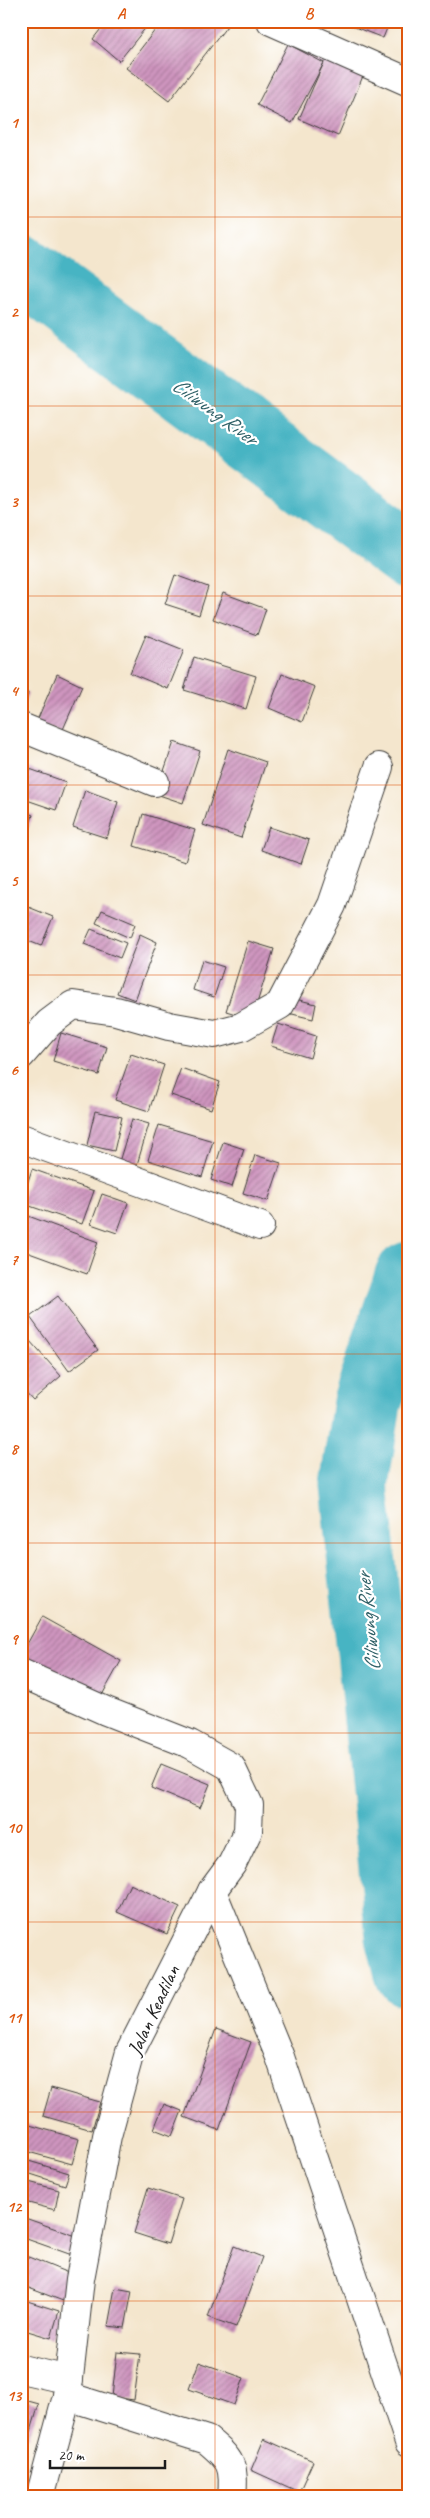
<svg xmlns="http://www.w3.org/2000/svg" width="430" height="2518" font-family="Caveat,sans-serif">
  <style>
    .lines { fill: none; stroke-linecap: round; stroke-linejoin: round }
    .river { stroke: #47b4c3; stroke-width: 69 }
    .building { fill: url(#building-hatch) }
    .minor-casing { stroke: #3c3a37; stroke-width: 30 }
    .minor { stroke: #fff; stroke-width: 28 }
    .grid { fill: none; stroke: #de560d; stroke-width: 1; stroke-opacity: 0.55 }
    .labels { text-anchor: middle; stroke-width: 4.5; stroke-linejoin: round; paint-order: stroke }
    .street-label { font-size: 20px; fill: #1c1c1c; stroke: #fff }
    .water-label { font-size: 21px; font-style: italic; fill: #2f6067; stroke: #fff }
    .neatline { fill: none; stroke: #de560d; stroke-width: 2 }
    .grid-label { font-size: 16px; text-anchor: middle; font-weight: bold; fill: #de560d }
  </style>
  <defs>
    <pattern id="building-hatch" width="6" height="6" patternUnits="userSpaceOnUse" patternTransform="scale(1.25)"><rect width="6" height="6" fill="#cf95bf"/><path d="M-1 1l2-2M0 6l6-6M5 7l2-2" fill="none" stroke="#a7799a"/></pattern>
  </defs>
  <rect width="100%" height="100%" fill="#fff"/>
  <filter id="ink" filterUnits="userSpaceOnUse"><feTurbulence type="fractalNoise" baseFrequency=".02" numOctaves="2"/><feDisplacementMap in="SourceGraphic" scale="10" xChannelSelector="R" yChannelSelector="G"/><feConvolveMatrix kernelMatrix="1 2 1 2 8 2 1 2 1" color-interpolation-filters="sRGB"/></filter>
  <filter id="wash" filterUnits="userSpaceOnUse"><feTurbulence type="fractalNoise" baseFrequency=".0096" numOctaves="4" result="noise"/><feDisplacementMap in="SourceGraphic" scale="20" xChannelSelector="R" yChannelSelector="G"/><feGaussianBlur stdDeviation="1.12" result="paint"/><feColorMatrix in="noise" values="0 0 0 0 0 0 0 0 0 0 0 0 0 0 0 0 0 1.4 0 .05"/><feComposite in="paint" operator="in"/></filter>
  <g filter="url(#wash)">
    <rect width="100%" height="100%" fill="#f4e6cd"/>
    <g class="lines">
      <g class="river">
        <path d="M21,268L409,555"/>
        <path d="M409,1276L367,1403L354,1485L400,1937L409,1973"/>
      </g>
    </g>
    <g id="blocks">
      <g class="building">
        <path d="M107,21H151L119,61L93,39Z"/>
        <path d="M162,21H221L227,26L169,101L126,68Z"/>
        <path d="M339,21H390L383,38Z"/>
        <path d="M288,44L324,63L292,123L257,105Z"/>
        <path d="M325,60L363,76L338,136L299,119Z"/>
        <path d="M175,575L208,587L199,615L165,604Z"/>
        <path d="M223,593L266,609L257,635L213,619Z"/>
        <path d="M146,635L184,650L168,689L130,673Z"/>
        <path d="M194,657L256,676L246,709L184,690Z"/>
        <path d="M57,674L82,686L61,734L36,723Z"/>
        <path d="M282,674L315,687L302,722L269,708Z"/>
        <path d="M21,691L28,693L21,711Z"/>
        <path d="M174,742L200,751L183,803L156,794Z"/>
        <path d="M228,749L266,762L241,838L203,825Z"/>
        <path d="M27,768L66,782L56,810L21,798V785Z"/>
        <path d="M85,790L118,802L107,838L73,827Z"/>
        <path d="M21,810L33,815L26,835L21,833Z"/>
        <path d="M143,814L195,830L185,862L134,846Z"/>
        <path d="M269,827L309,840L301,864L261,850Z"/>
        <path d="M21,904L53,917L41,946L21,938Z"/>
        <path d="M102,910L135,924L130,938L96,923Z"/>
        <path d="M91,929L126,943L120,958L84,944Z"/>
        <path d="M140,934L157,942L135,1000L117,993Z"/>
        <path d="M248,941L274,949L252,1019L226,1011Z"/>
        <path d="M202,960L224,967L214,997L193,990Z"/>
        <path d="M291,998L316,1004L313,1019L288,1013Z"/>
        <path d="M278,1024L316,1036L310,1058L271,1046Z"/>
        <path d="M61,1033L107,1047L99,1075L53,1061Z"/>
        <path d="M131,1054L164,1065L149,1111L115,1100Z"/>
        <path d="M181,1068L220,1082L211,1109L171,1095Z"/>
        <path d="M95,1111L122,1117L114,1151L87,1145Z"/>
        <path d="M132,1119L149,1124L136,1168L119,1162Z"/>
        <path d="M159,1125L213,1141L202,1177L148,1160Z"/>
        <path d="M223,1142L244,1149L232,1187L211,1180Z"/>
        <path d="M255,1155L281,1163L268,1201L243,1193Z"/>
        <path d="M32,1169L94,1191L82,1224L21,1203Z"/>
        <path d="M102,1194L128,1203L117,1233L91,1224Z"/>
        <path d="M23,1214L98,1242L87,1274L21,1250Z"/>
        <path d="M58,1296L98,1350L69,1371L30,1317Z"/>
        <path d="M21,1331L61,1376L33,1400L21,1387Z"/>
        <path d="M42,1617L121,1661L97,1704L21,1662V1655Z"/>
        <path d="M161,1764L210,1784L200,1808L151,1788Z"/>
        <path d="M130,1884L180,1907L167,1934L117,1912Z"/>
        <path d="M216,2029L251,2042L219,2130L184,2117Z"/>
        <path d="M51,2088L100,2102L92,2130L43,2116Z"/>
        <path d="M164,2104L182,2111L172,2136L154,2129Z"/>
        <path d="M26,2124L79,2139L72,2164L21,2150Z"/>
        <path d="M22,2159L69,2173L65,2185L21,2171Z"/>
        <path d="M21,2180L59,2190L55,2210L21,2201Z"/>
        <path d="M148,2188L182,2199L168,2244L134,2233Z"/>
        <path d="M25,2218L79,2237L72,2255L21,2237Z"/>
        <path d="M234,2246L262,2257L236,2327L208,2317Z"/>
        <path d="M26,2256L73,2275L63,2301L21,2285V2268Z"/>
        <path d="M115,2288L132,2291L125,2328L108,2326Z"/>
        <path d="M21,2299L59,2311L51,2338L21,2329Z"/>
        <path d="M117,2352L140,2354L134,2400L112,2397Z"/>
        <path d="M199,2362L244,2378L234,2405L189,2389Z"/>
        <path d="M21,2399L39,2404L29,2438L21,2436Z"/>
        <path d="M264,2439L313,2461L299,2492L251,2470Z"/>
      </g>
    </g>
  </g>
  <g filter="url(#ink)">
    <use href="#blocks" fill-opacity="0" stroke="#3c3a37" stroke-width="1"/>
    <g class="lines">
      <defs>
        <g id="minor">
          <path d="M271,21L409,82"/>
          <path d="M21,727L155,782"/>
          <path d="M21,1055L49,1023L73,1005L116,1011L169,1026L214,1034L241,1027L280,1005L332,905L379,767"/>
          <path d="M21,1138L260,1226"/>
          <path d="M21,1673L106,1711L190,1744L231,1767L249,1805L248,1831L232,1864L212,1891L130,2052L107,2136L80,2279L67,2396L40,2497"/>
          <path d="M212,1891L280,2057L409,2442"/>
          <path d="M21,2369L69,2380"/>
          <path d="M67,2396L207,2440C231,2460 235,2465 232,2497"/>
        </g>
      </defs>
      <use href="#minor" class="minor-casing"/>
      <use href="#minor" class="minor"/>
    </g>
  </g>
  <path class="grid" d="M215,21V2497M21,217H409M21,406H409M21,596H409M21,785H409M21,975H409M21,1164H409M21,1354H409M21,1543H409M21,1733H409M21,1922H409M21,2112H409M21,2301H409"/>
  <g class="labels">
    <g class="street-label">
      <text transform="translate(153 2010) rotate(-65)" y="7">Jalan Keadilan</text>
    </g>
    <g class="water-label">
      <text transform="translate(215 411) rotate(36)" y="7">Ciliwung River</text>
      <text transform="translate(368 1622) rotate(-96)" y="7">Ciliwung River</text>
    </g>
  </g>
  <rect width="430" height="2518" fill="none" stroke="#fff" stroke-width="55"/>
  <path d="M50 2460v8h115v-8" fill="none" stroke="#1c1c1c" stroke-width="2.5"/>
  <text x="58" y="2460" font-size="15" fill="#1c1c1c" stroke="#ffffff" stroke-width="4" paint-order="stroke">20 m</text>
  <rect x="28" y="28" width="374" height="2462" class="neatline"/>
  <g class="grid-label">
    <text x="121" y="19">A</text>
    <text x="309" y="19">B</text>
    <text x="14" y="128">1</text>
    <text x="14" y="317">2</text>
    <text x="14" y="507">3</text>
    <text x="14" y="696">4</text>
    <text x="14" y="886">5</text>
    <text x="14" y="1075">6</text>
    <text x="14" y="1265">7</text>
    <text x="14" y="1454">8</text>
    <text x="14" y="1644">9</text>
    <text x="14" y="1833">10</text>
    <text x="14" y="2023">11</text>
    <text x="14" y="2212">12</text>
    <text x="14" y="2401">13</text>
  </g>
</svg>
